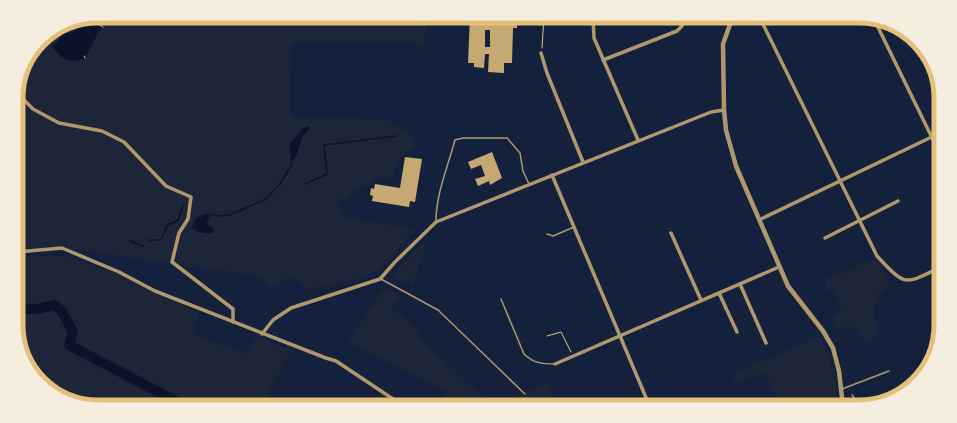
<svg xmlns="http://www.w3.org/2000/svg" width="957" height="423" font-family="'Open Sans',sans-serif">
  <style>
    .green { fill: #1d2539 }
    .water { fill: #0b132b }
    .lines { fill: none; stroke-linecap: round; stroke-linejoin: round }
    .stream { stroke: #0b132b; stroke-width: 1.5 }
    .river { stroke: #0b132b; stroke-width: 10 }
    .building { fill: #c6a872; fill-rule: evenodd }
    .path { stroke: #e5c07b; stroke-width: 1 }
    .service { stroke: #b1986c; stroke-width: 1.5 }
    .minor { stroke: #b1986c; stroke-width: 3.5 }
    .tertiary { stroke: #b1986c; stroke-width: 4.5 }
    .rim { fill: none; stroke: #e5c07b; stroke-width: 5 }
  </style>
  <rect width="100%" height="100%" fill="#14213d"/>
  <g class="green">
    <path d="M111,16H428L424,44L292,43L290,116L387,120L408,132L416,146L398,161L392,178L378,177L337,203L346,218L415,229C405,241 396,254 385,265C368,282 328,285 305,290L293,275L269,288L263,277L68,248L17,249L16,133L28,123L16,126C16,115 15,102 17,92C23,54 44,27 83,19L78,29L68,34L62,30L90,49L98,33Z"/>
    <path d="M422,242L425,247L413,286L393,276Z"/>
    <path d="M17,256H67L118,274L154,293L199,312L192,333L247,354L256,336L291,350L261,407H98L67,401L42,369L32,373L18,340Z"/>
    <path d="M869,260L877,261L888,279L889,285L880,293L873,305L877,330L876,337L866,344L856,327H847L836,330L831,320L842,306L834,293L824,289L828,278L842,274Z"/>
    <path d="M385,288L400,296L391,308L420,331L417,335L493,407H437L448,392L348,343L366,313Z"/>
    <path d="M817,337L822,339C832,361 836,383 838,407H826L820,405L817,407H775L777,401L765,372L736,383L731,375Z"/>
    <path d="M548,382L559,407H525L512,398Z"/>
  </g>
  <g class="water">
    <path d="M98,16H111L98,33L85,58C72,65 59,58 52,46L59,40L62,30L68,34L78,29L83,19Z"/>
    <path d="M309,126V129L302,137L297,155L291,163L290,144L303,128Z"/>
    <path d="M207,213L209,220L206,224L213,228V232L211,234L198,232L191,228L195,219Z"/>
  </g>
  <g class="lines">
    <g class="stream">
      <path d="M305,184L327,174L324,145L396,136"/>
      <path d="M207,217L213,214L217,216L230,215L266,199L280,184L292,164"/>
      <path d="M149,240C168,242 160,236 167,226C170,223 175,223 178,220L183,205"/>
      <path d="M130,241L143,246"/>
    </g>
    <path class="river" d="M17,309H37L54,305L61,310L73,332L69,345L187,407"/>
  </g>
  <g class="building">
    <path d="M470,16H486V23H490V16H517V28H513L512,63H504V73L488,72L489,54H485L484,68L474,67V63H468ZM485,30H490V47H485Z"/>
    <path d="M492,152L502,178L490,185L489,181L478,186L475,179L485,176L481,165L471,169L468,162Z"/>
    <path d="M405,157L422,159L415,202L410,201L409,207L372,201L373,196L370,195L371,188L374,189L375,184L400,188Z"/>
  </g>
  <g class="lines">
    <g class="path">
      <path d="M98,24L103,27"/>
      <path d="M542,48L544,16"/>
      <path d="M84,56L85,58"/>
      <path d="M547,336L561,332L571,352"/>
    </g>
    <g class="service">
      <path d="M436,221C436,194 448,166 455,140L463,138H507L520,153L523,171L529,184"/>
      <path d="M547,234L553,236L574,227"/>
      <path d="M381,279L438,310L525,394"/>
      <path d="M501,299L524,354C533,363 542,364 555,364"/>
      <path d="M842,389L889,371"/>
      <path d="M852,395L861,407"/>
    </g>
    <g class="minor">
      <path d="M593,16L594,38L638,140"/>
      <path d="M759,16L877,256C906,287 904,285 941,267"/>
      <path d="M874,19L940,154"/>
      <path d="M541,53L547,73L583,162"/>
      <path d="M603,60L677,31L682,26L684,16"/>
      <path d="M16,92L33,109L59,123L102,131L124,142L166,186L191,197L188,219L179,233L172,262L233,309V322"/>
      <path d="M552,175L650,407"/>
      <path d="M759,220L940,133"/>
      <path d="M671,233L701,300"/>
      <path d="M825,238L898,201"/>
      <path d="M17,252L62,248L119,272L155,291L326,358L336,361L405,407"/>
      <path d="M740,284L766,343"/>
      <path d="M719,293L737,332"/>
      <path d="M262,334L273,320L291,308L380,279L395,262L436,222L711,112L724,110"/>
      <path d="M555,364L779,267"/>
    </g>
    <path class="tertiary" d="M733,16L723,44L724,110L726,130L736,166L788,286L823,331L833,348L839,371L843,407"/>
  </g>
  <path d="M0 0H957V423H0ZM98 23H859A75 75 0 0 1 934 98V325A75 75 0 0 1 859 400H98A75 75 0 0 1 23 325V98A75 75 0 0 1 98 23Z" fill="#f5edde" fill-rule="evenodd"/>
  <path class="rim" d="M98 23H859A75 75 0 0 1 934 98V325A75 75 0 0 1 859 400H98A75 75 0 0 1 23 325V98A75 75 0 0 1 98 23Z"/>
</svg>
